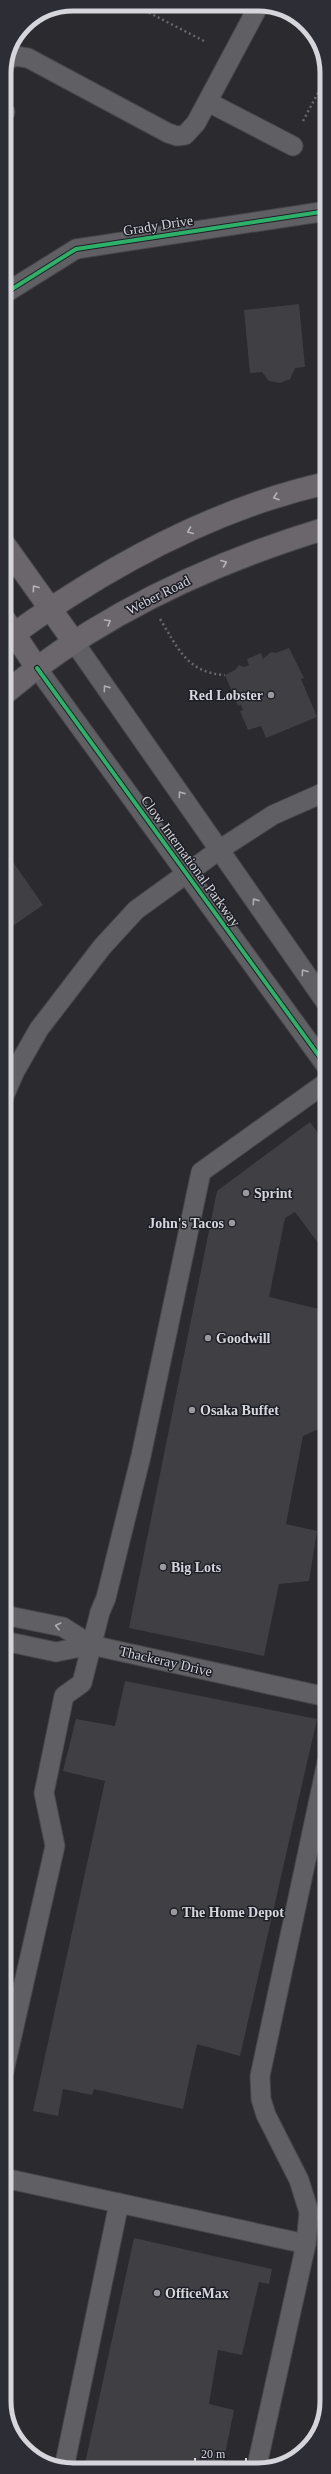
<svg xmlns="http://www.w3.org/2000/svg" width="331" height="2474" font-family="Georgia,serif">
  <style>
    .building { fill: #404044 }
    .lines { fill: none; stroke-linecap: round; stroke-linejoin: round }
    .minor-casing { stroke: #46464a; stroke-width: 21 }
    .major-casing { stroke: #46464a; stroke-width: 24 }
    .path { stroke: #68686c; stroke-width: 2.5; stroke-dasharray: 2 3; stroke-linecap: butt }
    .minor { stroke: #606064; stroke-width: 19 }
    .major { stroke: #6b666c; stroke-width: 22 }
    .cycleway-casing { stroke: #1e1e27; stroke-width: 6 }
    .cycleway { stroke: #2db169; stroke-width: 4 }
    .oneway { stroke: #b5b4ba }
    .oneway2 { stroke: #acacb1 }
    .poi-dot { fill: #99999f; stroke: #1e1e27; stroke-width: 1.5 }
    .labels { text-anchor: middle; stroke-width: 3; stroke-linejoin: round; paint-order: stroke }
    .street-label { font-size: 14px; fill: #d5d5db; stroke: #1e1e27 }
    .poi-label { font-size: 14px; font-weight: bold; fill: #d5d5db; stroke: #1e1e27; text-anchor: start }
    .rim { fill: none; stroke: #d5d5db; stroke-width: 5 }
  </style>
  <rect width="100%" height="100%" fill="#2a2a2f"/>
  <g class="building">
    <path d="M299,304L305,367L295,368L290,379L280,383L269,381L262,372L250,373L244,310Z"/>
    <path d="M289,648L304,678L301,679L317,717L266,738L261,726L248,730L240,711L243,710L241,705L238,706L225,675L235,670L239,665L244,667L249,665L247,659L261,653L263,659L271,652L276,653Z"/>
    <path d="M4,849L43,905L7,930L4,927Z"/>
    <path d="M310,1122L327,1145V1244L322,1248L295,1212L285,1218L269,1297L327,1311V1420L323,1419L319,1429L303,1436L286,1524L317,1531L309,1581L279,1584L264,1656L129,1628L217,1191Z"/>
    <path d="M125,1681L317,1719L240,2056L197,2044L183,2109L94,2089L92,2095L63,2089L58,2116L33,2111L105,1781L63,1771L76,1719L115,1726Z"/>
    <path d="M134,2238L272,2269L269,2284L259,2282L242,2355L218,2350L209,2404L234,2410L222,2469L84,2468Z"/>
  </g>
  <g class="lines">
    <defs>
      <g id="minor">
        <path d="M6,61L15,56L28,58L168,133L177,136L185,135L196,123L258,7"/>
        <path d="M208,102L293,146"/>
        <path d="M4,113L5,112"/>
        <path d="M4,294L76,249L327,211"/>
        <path d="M74,642L327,1004"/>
        <path d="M37,668L327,1067"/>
        <path d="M4,1096L15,1071L39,1029L102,947L136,910L219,850L273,815L327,791"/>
        <path d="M4,1615L63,1627L91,1645"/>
        <path d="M4,1641L56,1652L91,1645L327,1697"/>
        <path d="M4,2071L55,1846L44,1793L64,1696L82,1683L100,1612L106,1598L141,1456L201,1172L327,1082"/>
        <path d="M4,2178L306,2244"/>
        <path d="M64,2468L119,2203"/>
        <path d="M256,2470L306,2244L309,2212L299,2180L266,2115L261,2099L260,2076L327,1762"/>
      </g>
      <g id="major">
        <path d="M4,544L74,642"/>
        <path d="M4,619L37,668"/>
        <path d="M4,641C100,571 211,509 327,483"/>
        <path d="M4,694C98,615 211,563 327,528"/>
      </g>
    </defs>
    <use href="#minor" class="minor-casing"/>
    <use href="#major" class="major-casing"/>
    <g class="path">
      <path d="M140,8L204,41"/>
      <path d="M303,121L327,76"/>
      <path d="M160,619C178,648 187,673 225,675"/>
    </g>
    <use href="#minor" class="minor"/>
    <use href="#major" class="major"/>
    <defs>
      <g id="cycleway">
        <path d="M4,294L76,249L327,211"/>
        <path d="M37,668L327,1067"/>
      </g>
    </defs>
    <use href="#cycleway" class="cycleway-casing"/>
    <use href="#cycleway" class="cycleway"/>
  </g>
  <defs><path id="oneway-chevron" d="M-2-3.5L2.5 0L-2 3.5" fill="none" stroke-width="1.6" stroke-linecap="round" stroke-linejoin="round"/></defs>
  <g class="oneway">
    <use href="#oneway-chevron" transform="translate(276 497) rotate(161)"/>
    <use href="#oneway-chevron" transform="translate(190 531) rotate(158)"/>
    <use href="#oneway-chevron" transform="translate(224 563) rotate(-22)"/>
    <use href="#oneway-chevron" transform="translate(35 588) rotate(-126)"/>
    <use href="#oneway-chevron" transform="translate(108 622) rotate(-30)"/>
  </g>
  <g class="oneway2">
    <use href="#oneway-chevron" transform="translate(106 688) rotate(-125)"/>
    <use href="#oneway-chevron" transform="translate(181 794) rotate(-125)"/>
    <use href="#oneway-chevron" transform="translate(255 901) rotate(-125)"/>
    <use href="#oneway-chevron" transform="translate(304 972) rotate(-125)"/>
    <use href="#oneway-chevron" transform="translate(58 1626) rotate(-166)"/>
  </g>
  <g class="poi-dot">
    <circle cx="271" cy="695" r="4"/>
    <circle cx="246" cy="1193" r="4"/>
    <circle cx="232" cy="1223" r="4"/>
    <circle cx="208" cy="1338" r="4"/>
    <circle cx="192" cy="1410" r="4"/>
    <circle cx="163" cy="1567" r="4"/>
    <circle cx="174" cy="1912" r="4"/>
    <circle cx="157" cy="2293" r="4"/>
  </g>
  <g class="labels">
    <g class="street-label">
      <text transform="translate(158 225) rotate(-9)" y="5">Grady Drive</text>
      <text transform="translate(158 595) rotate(-27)" y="5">Weber Road</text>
      <text transform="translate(191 861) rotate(54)" y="5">Clow International Parkway</text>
      <text transform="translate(166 1661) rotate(13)" y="5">Thackeray Drive</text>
    </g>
    <g class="poi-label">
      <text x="263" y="700" text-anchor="end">Red Lobster</text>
      <text x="254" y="1198">Sprint</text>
      <text x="224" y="1228" text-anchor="end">John's Tacos</text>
      <text x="216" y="1343">Goodwill</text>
      <text x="200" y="1415">Osaka Buffet</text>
      <text x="171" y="1572">Big Lots</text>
      <text x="182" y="1917">The Home Depot</text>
      <text x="165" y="2298">OfficeMax</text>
    </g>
  </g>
  <path d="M0 0H331V2474H0ZM73 11H258A62 62 0 0 1 320 73V2401A62 62 0 0 1 258 2463H73A62 62 0 0 1 11 2401V73A62 62 0 0 1 73 11Z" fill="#2d2d35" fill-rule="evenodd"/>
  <path class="rim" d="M73 11H258A62 62 0 0 1 320 73V2401A62 62 0 0 1 258 2463H73A62 62 0 0 1 11 2401V73A62 62 0 0 1 73 11Z"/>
  <path d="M195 2458v6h51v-6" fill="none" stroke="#d5d5db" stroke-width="2"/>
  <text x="201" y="2458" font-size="12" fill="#d5d5db" stroke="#1e1e27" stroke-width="3" paint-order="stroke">20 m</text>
</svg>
